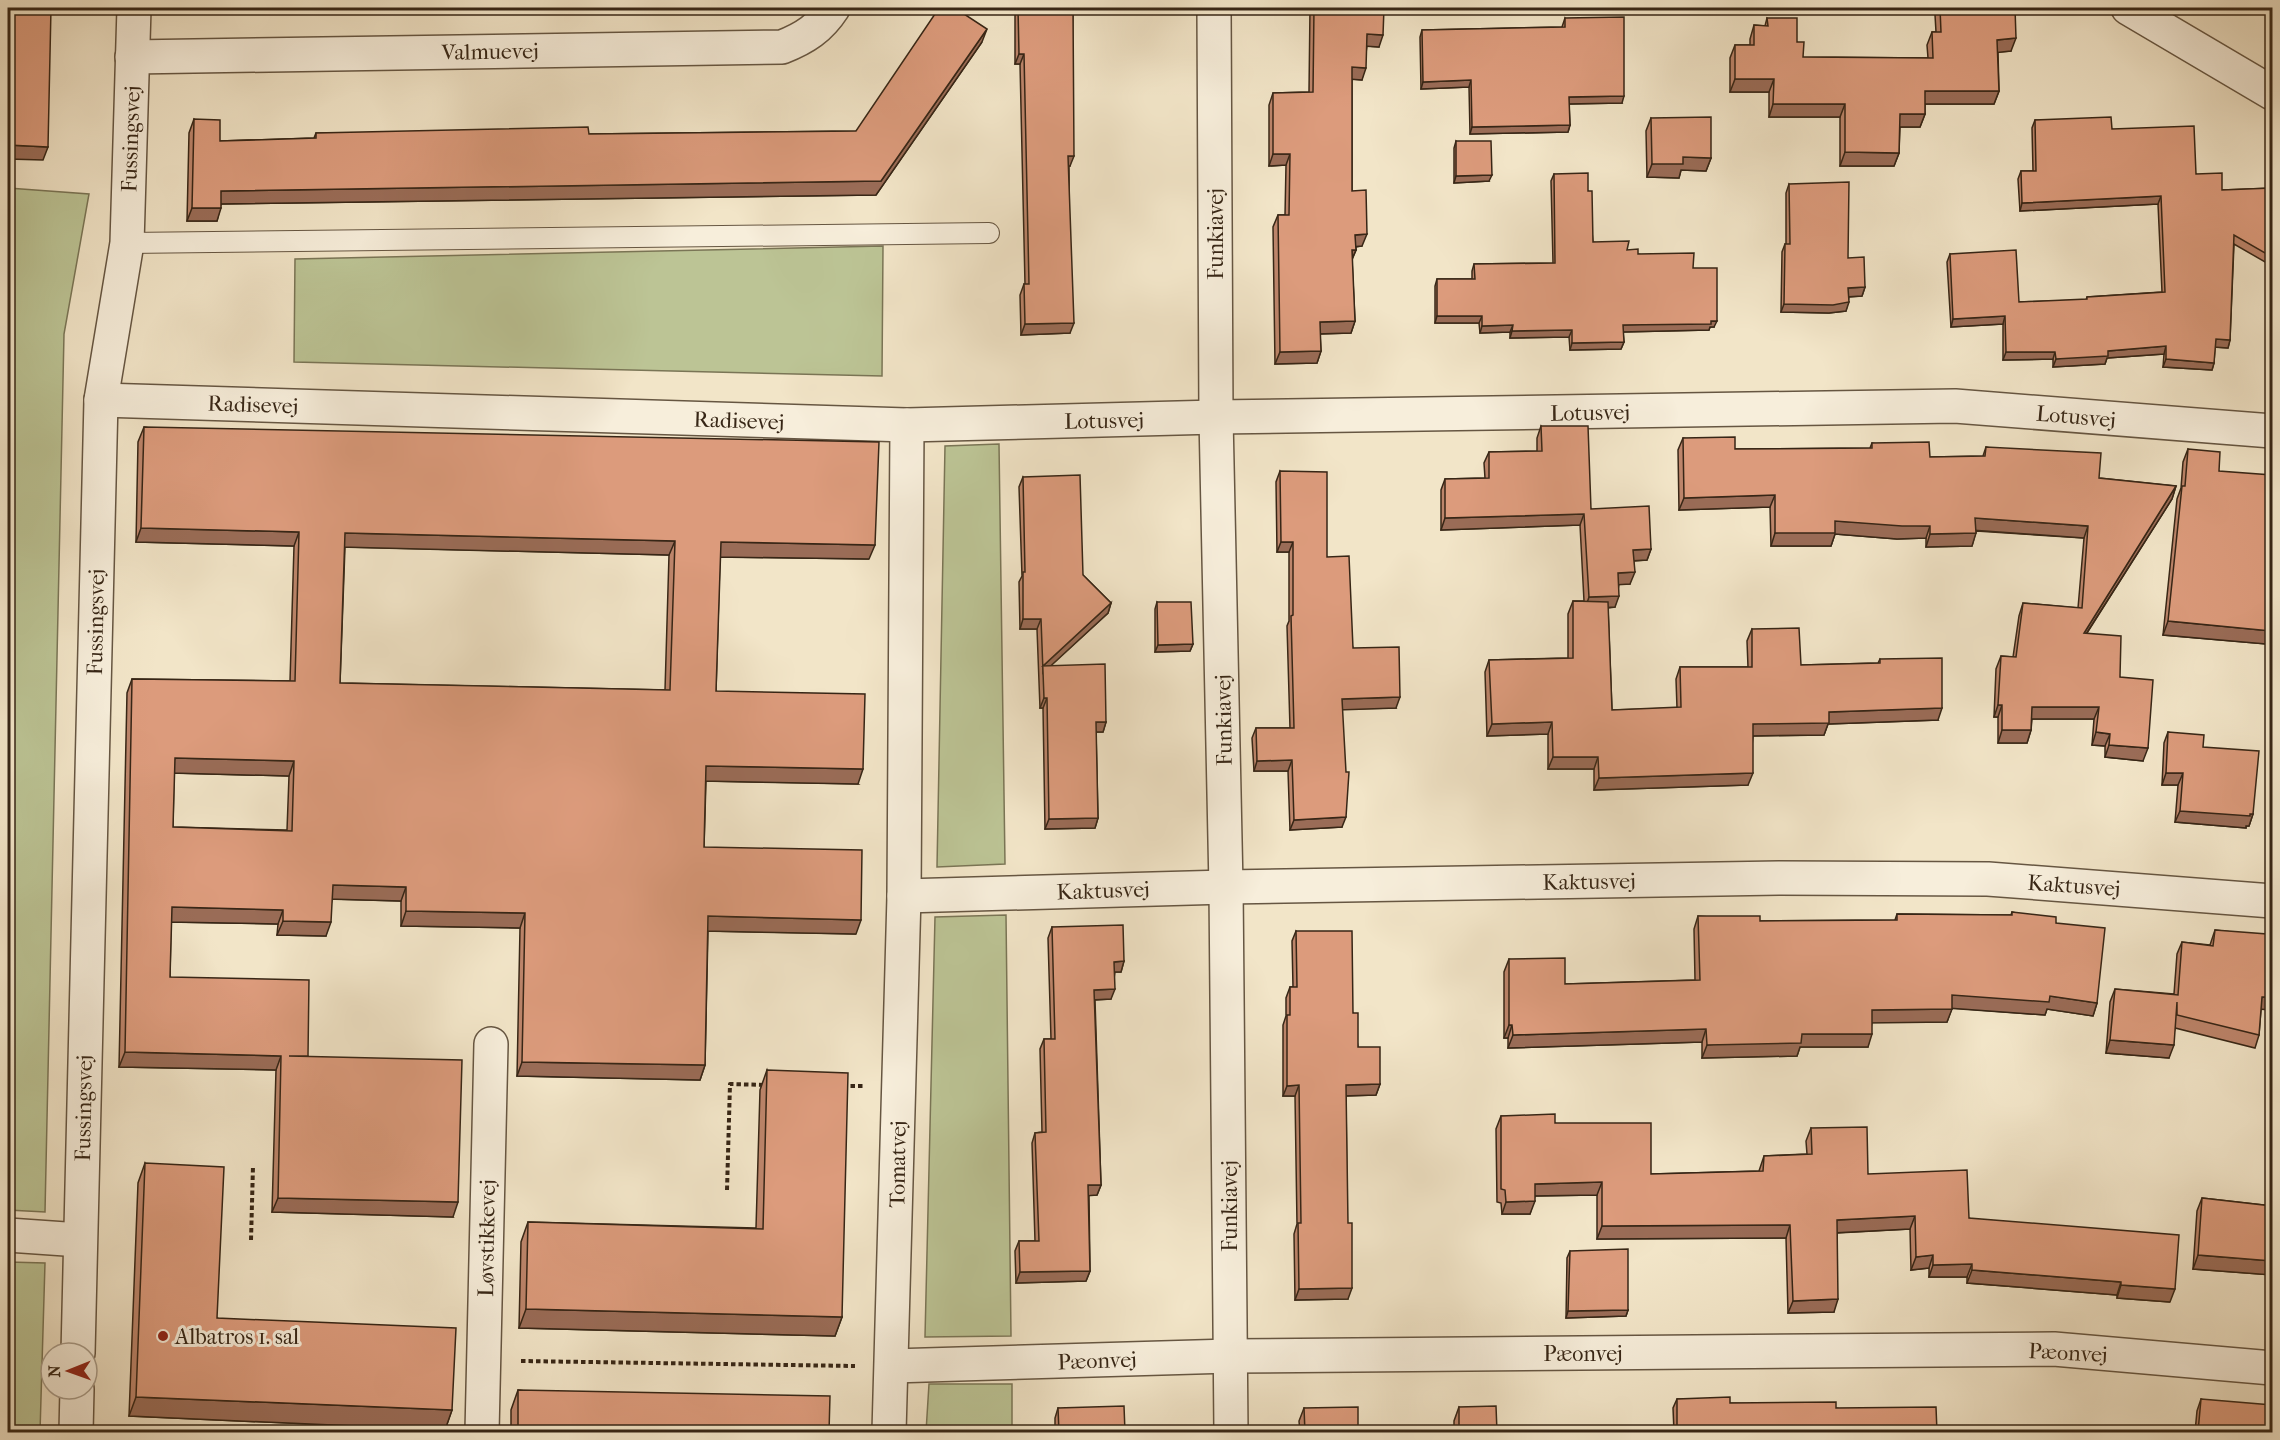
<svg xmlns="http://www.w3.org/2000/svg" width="2280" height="1440" font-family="'IM FELL French Canon',serif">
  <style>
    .green { fill: #bcc495; stroke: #7a7556; stroke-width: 1.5 }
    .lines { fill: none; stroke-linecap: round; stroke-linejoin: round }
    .lane-casing { stroke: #665642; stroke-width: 22 }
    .street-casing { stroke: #665642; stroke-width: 36 }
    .path { stroke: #372616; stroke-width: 4; stroke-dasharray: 4.5 3; stroke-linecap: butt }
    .lane { stroke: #f7eedb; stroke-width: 20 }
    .street { stroke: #f7eedb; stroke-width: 33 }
    .wall { fill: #bd856b; stroke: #372616; stroke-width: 1.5; fill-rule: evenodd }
    .shaded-wall { fill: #9a6c57; stroke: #372616; stroke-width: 1.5 }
    .building { fill: #dc9b7c; stroke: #372616; stroke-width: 1.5; fill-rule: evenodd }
    .poi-dot { fill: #8f2418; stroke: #f7eedb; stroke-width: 2 }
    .labels { text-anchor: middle; stroke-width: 6; stroke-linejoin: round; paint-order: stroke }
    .street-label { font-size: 22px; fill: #372616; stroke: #f7eedb }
    .poi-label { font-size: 22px; fill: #372616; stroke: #f7eedb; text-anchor: start }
  </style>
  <rect width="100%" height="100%" fill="#f2e5c8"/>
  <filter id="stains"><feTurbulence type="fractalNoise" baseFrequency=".00333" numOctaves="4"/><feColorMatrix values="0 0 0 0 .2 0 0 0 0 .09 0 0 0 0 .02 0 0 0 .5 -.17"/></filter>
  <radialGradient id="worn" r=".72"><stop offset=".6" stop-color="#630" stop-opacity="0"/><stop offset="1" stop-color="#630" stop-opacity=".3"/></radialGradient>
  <g class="green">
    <path d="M8,188L89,194L64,334L45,1212L8,1210Z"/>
    <path d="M883,246L882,376L294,362L295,259Z"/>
    <path d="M999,444L1005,864L937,867L945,446Z"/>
    <path d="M1006,915L1011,1336L925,1337L935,917Z"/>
    <path d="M8,1262L45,1263L40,1432H8Z"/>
    <path d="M929,1384H1012V1432H926Z"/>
  </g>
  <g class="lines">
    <defs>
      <path id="lane" d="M127,243L989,233"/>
      <g id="street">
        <path d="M1214,8L1216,417L1226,887L1231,1432"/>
        <path d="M2128,8L2272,93"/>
        <path d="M132,57L782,47C805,38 820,28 833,8"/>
        <path d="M101,400L907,425L904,896L889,1432"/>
        <path d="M907,425L1216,417L1955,406L2272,431"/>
        <path d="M904,896L1226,887L1779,878L1988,879L2272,901"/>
        <path d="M8,1235L80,1240"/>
        <path d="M78,1353L101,400L127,243L134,8"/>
        <path d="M892,1366L1230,1356L2054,1349L2272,1368"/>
        <path d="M76,1432L77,1389"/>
        <path d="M482,1432L491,1044"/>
      </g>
    </defs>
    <use href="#lane" class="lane-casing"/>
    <use href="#street" class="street-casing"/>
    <g class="path">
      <path d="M843,1086H863"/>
      <path d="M727,1190L730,1084L767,1085"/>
      <path d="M251,1240L253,1166"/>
      <path d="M521,1361L855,1366"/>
    </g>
    <use href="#lane" class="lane"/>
    <use href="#street" class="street"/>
  </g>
  <g class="wall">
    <path d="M754,8H762L759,12Z"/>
    <path d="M1016,8H1073L1070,166H1069L1070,333L1021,335L1020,295L1024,284H1025L1020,64H1015V10Z"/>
    <path d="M1310,8H1384L1379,47L1367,46L1362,80L1352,79V191L1362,246L1356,247V250L1352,260L1355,321L1351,333L1320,334L1321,351L1317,363L1275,364L1273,227L1278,215H1285L1286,165L1269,166V105L1273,93L1309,92Z"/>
    <path d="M1938,8H2015L2011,51L1998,52L1999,91L1994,104H1925V114L1920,127H1900L1899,153L1894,166H1840V117H1769V92H1730V58L1735,45H1750V39L1754,25L1765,26L1767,18L1797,42L1803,57L1928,58L1927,45L1932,32H1936L1935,15Z"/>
    <path d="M1565,18L1622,103L1569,104L1570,125L1568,132L1470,134L1469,87L1421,89L1420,37L1422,30L1562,27Z"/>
    <path d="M982,42L876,195L221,204L217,221H187L189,133L194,119L220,141L314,138L316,133L589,134L856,131Z"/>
    <path d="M1651,118L1711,158L1706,171L1681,170L1679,178L1647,177L1646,131Z"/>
    <path d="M2035,120L2112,129L2196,174L2222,190L2272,188V266L2234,244L2230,340L2228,348L2215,347L2214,363L2212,370L2163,367L2164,354L2107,358L2105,364L2053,367V359L2003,360V324L1951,327L1947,262L1950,254L2019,302L2086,300L2087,297L2162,292L2158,204L2020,211L2018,179L2021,171H2033L2032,128Z"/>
    <path d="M1456,141L1489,181L1454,183V148Z"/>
    <path d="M1554,174L1588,191L1593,242L1627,250L1638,254L1693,268L1714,327H1710L1709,330L1623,332L1624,342L1621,349L1570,350L1569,337L1510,338V332L1480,333L1479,323H1435V286L1437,279H1472V271L1474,264L1553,263L1551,181Z"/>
    <path d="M1789,184L1848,258L1865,287L1862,296L1849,297L1846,311L1829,313L1781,312L1782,252L1785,244H1786V193Z"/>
    <path d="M1541,426L1591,509L1651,549L1647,560L1634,561L1630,584H1619L1615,607L1608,608L1612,710L1677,708L1676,679L1680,667H1748L1747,641L1752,629L1801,665L1878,663L1880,659L1938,720L1828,724L1824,735L1753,736L1748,785L1594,790V769H1548V734L1487,736L1485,672L1489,660L1568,658V614L1573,601H1584L1580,525L1441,530V490L1445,479L1485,478L1484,463L1489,452L1537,451V438Z"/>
    <path d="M144,427L869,559L720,557L716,691L858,784L706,781L704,847L856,934L708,931L705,1065L700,1080L517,1076L520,928L401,926V901L332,899L326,936L277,935L278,924L171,922L170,977L308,1056L453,1217L272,1212L276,1070L119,1067L127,693L132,679L290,681L294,546L136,542L138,442ZM345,547L669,555L665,690L340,683ZM174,773L289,776L287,830L173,827Z"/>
    <path d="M1683,438L1735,449L1870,448L1872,443L1930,457L1983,456L1986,447L2099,478L2176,486L2172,499L2087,633L2120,677L2143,761L2105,757V746L2092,745L2094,719H2032L2031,730L2027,743H1998V717H1994L1996,669L2001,656L2013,657L2019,616L2023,603L2078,608L2084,538L1976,531L1972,546L1926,547V538L1897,539L1835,534L1831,546H1771L1770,507L1679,510L1678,450Z"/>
    <path d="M2188,449L2219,471L2266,644L2163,635L2177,499L2181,488L2183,462Z"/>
    <path d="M1280,471L1327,557L1353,648L1396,708L1342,709V827L1290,830L1288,771H1254L1252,738L1256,728H1290L1287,626L1289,621V552H1277L1276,482Z"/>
    <path d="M1023,477L1083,575L1111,603L1108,613L1050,666L1106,722L1103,732H1096L1098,818L1095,828L1045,829L1043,708H1040L1037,629H1020L1019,582L1022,576L1019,487Z"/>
    <path d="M1157,602L1193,644L1190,651L1155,652V609Z"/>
    <path d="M2168,732L2203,747L2253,814L2249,826H2246V828L2175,822L2178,785H2162L2164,743Z"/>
    <path d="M2012,912L2056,923L2097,1003L2093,1016L2047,1009L2045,1015L1952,1008L1947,1022H1872L1868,1047H1800L1797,1056L1702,1058V1042L1508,1048V1038H1504V972L1509,959L1565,984L1695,980L1694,929L1698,916L1760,921L1895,920L1897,914L2011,915Z"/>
    <path d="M1052,927L1124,961L1121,972H1115L1111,999L1095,1000L1101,1185L1097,1195H1089L1090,1271L1086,1281L1016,1283L1015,1251L1019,1241H1035L1032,1143L1035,1133L1042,1132L1040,1049L1044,1039H1051L1048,938Z"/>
    <path d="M2215,930L2272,937V1010L2261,1009L2259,1035L2255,1048L2175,1028L2169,1058L2106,1053L2110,1002L2115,989L2174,994L2177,954L2182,942L2210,945Z"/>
    <path d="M1296,931L1353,1013L1358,1047L1380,1084L1376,1095L1346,1096L1348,1299L1295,1300L1294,1234L1297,1224L1295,1096H1283V1025L1286,1016V998L1290,987H1293L1292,941Z"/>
    <path d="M767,1070L842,1317L835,1336L519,1328L521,1242L528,1222L756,1228L760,1090Z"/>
    <path d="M1501,1116L1555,1123L1651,1174L1759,1171L1764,1156L1807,1154L1806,1141L1811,1128L1868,1174L1969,1218L2170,1302L2117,1298V1295L1967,1283V1277H1929V1268L1911,1270L1910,1229L1837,1233L1834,1312L1788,1313L1786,1238L1597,1239V1195L1535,1196L1530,1214H1502L1501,1203L1497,1202L1496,1129Z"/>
    <path d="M145,1163L217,1318L452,1410L445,1430L129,1416L138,1183Z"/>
    <path d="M2202,1198L2272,1206V1275L2193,1269L2197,1211Z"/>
    <path d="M1570,1251L1628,1310L1626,1316L1566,1318L1567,1258Z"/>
    <path d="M518,1390L829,1432H511V1410Z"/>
    <path d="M1677,1399L1730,1403L1836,1408L1937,1432H1674L1673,1408Z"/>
    <path d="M2201,1399L2272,1432H2195L2197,1411Z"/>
    <path d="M1459,1407L1497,1432H1454V1421Z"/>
    <path d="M1058,1408L1125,1432H1055V1418Z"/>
    <path d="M1304,1408L1358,1432H1300L1299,1421Z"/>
  </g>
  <g class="shaded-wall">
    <path d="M987,29L982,42L876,195L216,204L221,191L881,181Z"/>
    <path d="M1367,34L1383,35L1379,47L1363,46Z"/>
    <path d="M2016,38L2011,51L1993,53L1997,40Z"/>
    <path d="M1019,54H1024L1020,64H1015Z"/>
    <path d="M1352,67L1366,68L1362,80L1348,79Z"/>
    <path d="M1735,79H1774L1769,92H1730Z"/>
    <path d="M1471,80L1469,87L1421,89L1423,82Z"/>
    <path d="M1925,91H1999L1994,104H1920Z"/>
    <path d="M1624,96L1622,103L1567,104L1569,97Z"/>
    <path d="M1773,104H1845L1840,117H1769Z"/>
    <path d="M1900,114H1925L1920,127H1895Z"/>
    <path d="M1570,125L1568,132L1470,134L1472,127Z"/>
    <path d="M8,145L48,147L43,160L8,159Z"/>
    <path d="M1845,152L1899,153L1894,166H1840Z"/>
    <path d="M1273,154H1290L1286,165L1269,166Z"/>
    <path d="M1068,156H1074L1070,166H1064Z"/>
    <path d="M1683,157L1711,158L1706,171L1681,170L1679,178L1647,177L1652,164Z"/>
    <path d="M1492,175L1489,181L1454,183L1456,176Z"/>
    <path d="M2161,196L2158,204L2020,211L2022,203Z"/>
    <path d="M192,208H221L217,221H187Z"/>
    <path d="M1367,234L1362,246L1351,247L1355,235Z"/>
    <path d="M1352,250H1356L1351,261Z"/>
    <path d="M1865,287L1862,296L1845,297L1848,288Z"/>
    <path d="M1849,302L1846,311L1829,313L1781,312L1784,304Z"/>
    <path d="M1437,316H1482L1479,323H1435Z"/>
    <path d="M2005,316L2003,324L1951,327L1953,319Z"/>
    <path d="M1355,321L1351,333L1316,334L1320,322Z"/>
    <path d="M1717,321L1714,327H1710L1709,330L1621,332L1623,325Z"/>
    <path d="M1074,323L1070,333L1021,335L1025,324Z"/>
    <path d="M1513,325L1510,332L1480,333L1482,326Z"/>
    <path d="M1572,330L1569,337L1510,338L1512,331Z"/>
    <path d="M2216,339L2230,340L2228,348L2213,347Z"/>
    <path d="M1624,342L1621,349L1570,350L1572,343Z"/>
    <path d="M2166,346L2164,354L2107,358L2105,364L2053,367L2056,359L2108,351Z"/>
    <path d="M1321,351L1317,363L1275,364L1280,352Z"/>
    <path d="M2006,352H2055L2053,359L2003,360Z"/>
    <path d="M2166,359L2214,363L2212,370L2163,367Z"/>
    <path d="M2176,486L2172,499L2079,645L2084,633Z"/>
    <path d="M1775,495L1770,507L1679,510L1684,498Z"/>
    <path d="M1584,514L1580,525L1441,530L1445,518Z"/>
    <path d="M1975,518L2088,526L2084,538L1971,530Z"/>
    <path d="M1835,521L1930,526L1926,538L1897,539L1835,534L1831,546H1771L1775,533Z"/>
    <path d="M141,528L299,532L294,546L136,542Z"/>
    <path d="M345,533L675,541L669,555L340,547Z"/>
    <path d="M1976,533L1972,546L1926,547L1930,534Z"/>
    <path d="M721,542L875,545L869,559L716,557Z"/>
    <path d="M1281,542H1293L1289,552H1277Z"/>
    <path d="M1651,549L1647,560L1629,561L1633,550Z"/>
    <path d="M1635,572L1630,584L1614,585L1618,573Z"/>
    <path d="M1619,596L1615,607L1585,609L1589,597Z"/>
    <path d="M1111,603L1108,613L1043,673V666Z"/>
    <path d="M1023,619H1041L1037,629H1020Z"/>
    <path d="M2168,621L2271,631L2266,644L2163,635Z"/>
    <path d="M1193,644L1190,651L1155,652L1158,645Z"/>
    <path d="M1400,697L1396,708L1338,710L1342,699Z"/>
    <path d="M1044,698H1047L1043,708H1040Z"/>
    <path d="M1998,705H2002L1998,717H1994Z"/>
    <path d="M2032,707H2099L2094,719H2028Z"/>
    <path d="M1942,708L1938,720L1828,724L1824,735L1748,736L1753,724L1829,712Z"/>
    <path d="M1096,722H1106L1103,732H1092Z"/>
    <path d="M1552,722L1548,734L1487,736L1492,724Z"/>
    <path d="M2002,730H2031L2027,743H1998Z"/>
    <path d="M2096,732L2110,734L2105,746L2092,745Z"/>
    <path d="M2109,745L2148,748L2143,761L2105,757Z"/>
    <path d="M1553,757H1598L1594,769H1548Z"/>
    <path d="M175,758L294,761L289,776L170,773Z"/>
    <path d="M1292,760L1288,771H1254L1257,761Z"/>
    <path d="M706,766L863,769L858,784L701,781Z"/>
    <path d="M1753,773L1748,785L1594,790L1599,778Z"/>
    <path d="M2166,773H2183L2178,785H2162Z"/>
    <path d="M2180,811L2253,814L2249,826H2246V828L2175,822Z"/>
    <path d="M1346,817L1342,827L1290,830L1294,820Z"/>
    <path d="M1098,818L1095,828L1045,829L1049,819Z"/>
    <path d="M333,885L406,887L401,901L327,899Z"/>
    <path d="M172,907L283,910L278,924L166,922Z"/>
    <path d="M406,911L525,913L520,928L401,926Z"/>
    <path d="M708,916L861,920L856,934L703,931Z"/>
    <path d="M283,921L331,922L326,936L277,935Z"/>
    <path d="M1124,961L1121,972H1111L1114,962Z"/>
    <path d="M1115,989L1111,999L1091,1000L1094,990Z"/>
    <path d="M1952,995L2050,996L2097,1003L2093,1016L2047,1009L2045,1015L1947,1008Z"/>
    <path d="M2262,997H2272V1010L2258,1009Z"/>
    <path d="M1952,1009L1947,1022L1867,1023L1872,1010Z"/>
    <path d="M1509,1025H1512L1508,1038H1504Z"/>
    <path d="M1706,1029L1702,1042L1508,1048L1513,1035Z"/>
    <path d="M1802,1034H1872L1868,1047H1800L1797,1056L1702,1058L1707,1045Z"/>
    <path d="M2110,1040L2174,1045L2169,1058L2106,1053Z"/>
    <path d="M125,1052L281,1056L276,1070L119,1067Z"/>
    <path d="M522,1062L705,1065L700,1080L517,1076Z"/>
    <path d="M1380,1084L1376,1095L1342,1096L1346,1085Z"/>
    <path d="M1299,1085L1295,1096H1283L1287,1086Z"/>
    <path d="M1602,1182L1597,1195L1530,1196L1535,1184Z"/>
    <path d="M1088,1185H1101L1097,1195L1085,1196Z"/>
    <path d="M278,1198L458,1202L453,1217L272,1212Z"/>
    <path d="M1535,1201L1530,1214H1502L1506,1202Z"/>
    <path d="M1915,1216L1910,1229L1832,1233L1837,1220Z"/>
    <path d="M1790,1225L1786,1238L1597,1239L1602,1226Z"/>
    <path d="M1933,1255L1929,1268L1911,1270L1916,1257Z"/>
    <path d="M2198,1255L2272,1261V1275L2193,1269Z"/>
    <path d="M1972,1264L1967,1277H1929L1933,1265Z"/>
    <path d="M1972,1270L2121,1282L2117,1295L1967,1283Z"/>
    <path d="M1090,1271L1086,1281L1016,1283L1020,1272Z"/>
    <path d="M2121,1285L2175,1289L2170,1302L2117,1298Z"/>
    <path d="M1352,1288L1348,1299L1295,1300L1299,1289Z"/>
    <path d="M1838,1299L1834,1312L1788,1313L1793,1301Z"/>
    <path d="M526,1309L842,1317L835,1336L519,1328Z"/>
    <path d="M1628,1310L1626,1316L1566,1318L1568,1311Z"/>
    <path d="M136,1397L452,1410L445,1430L129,1416Z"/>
  </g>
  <g class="building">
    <path d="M8,8H51L48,147L8,145Z"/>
    <path d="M939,8H955L987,29L881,181L221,191V208H192L194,119L220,120V141L316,138V133L588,127L589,134L856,131Z"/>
    <path d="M1018,8H1073L1074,156H1068L1074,323L1025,324L1024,284H1029L1024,54H1019Z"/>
    <path d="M1314,8H1384L1383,35L1367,34L1366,68L1352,67V191L1366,190L1367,234L1355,235L1356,250H1352L1355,321L1320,322L1321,351L1280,352L1278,215H1289L1290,154H1273V93L1313,92Z"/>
    <path d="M1940,8H2015L2016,38L1997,40L1999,91H1925V114H1900L1899,153L1845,152V104H1773L1774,79H1735V45H1754V25L1768,26L1767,18H1797V42H1804L1803,57L1933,58L1932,32H1941Z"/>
    <path d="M1624,17V96L1569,97L1570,125L1472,127L1471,80L1423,82L1422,30L1565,27V18Z"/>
    <path d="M1711,117V158L1683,157V164H1652L1651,118Z"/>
    <path d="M2111,117L2112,129L2194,126L2196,174L2222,173V190L2272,188V257L2234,235L2230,340L2216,339L2214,363L2166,359V346L2108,351V356L2056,359L2055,352H2006L2005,316L1953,319L1950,254L2016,250L2019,302L2087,299V297L2165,292L2161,196L2022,203L2021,171H2036L2035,120Z"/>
    <path d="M1456,141H1491L1492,175L1456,176Z"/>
    <path d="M1588,173V191H1592L1593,242L1629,241L1627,250L1638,249V254L1694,253L1693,268H1717V321H1711V324L1623,325L1624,342L1572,343V330L1512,331L1513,325L1482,326V316H1437V279H1475L1474,264L1555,263L1554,174Z"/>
    <path d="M1849,182L1848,258L1864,257L1865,287L1848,288L1849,302L1833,305L1784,304L1785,244H1790L1789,184Z"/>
    <path d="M1541,426H1588L1591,509L1649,506L1651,549L1633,550L1635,572L1618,573L1619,596L1589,597L1584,514L1445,518V479L1489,478V452L1542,451Z"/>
    <path d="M144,427L879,442L875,545L721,542L716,691L865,694L863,769L706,766L704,847L862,850L861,920L708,916L705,1065L522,1062L525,913L406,911V887L333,885L331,922L283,921V910L172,907L170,977L309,980L308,1056H289L462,1060L458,1202L278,1198L281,1056L125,1052L132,679L295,681L299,532L141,528ZM345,533L675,541L670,690L340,683ZM175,758L294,761L292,831L173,827Z"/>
    <path d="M1735,437V449L1872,448V443L1929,442L1930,457L1985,456L1986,447L2101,453L2099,478L2176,486L2084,633L2121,636L2120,677L2153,680L2148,748L2109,745L2110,734L2096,732L2099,707H2032L2031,730H2002V705H1998L2001,656L2016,657L2023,603L2082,608L2088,526L1975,518L1976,533L1930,534V526H1902L1835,521V533H1775V495L1684,498L1683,438Z"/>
    <path d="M2188,449L2220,452L2219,471L2272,475V608L2271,631L2168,621L2182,486H2185Z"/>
    <path d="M1280,471L1327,472V557L1349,556L1353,648L1399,647L1400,697L1342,699L1346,772H1349L1346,817L1294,820L1292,760L1257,761L1256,728H1294L1291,616L1293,615V542H1281Z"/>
    <path d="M1080,475L1083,575L1111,603L1043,666L1105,664L1106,722H1096L1098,818L1049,819L1047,698H1044L1041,619H1023V572H1025L1023,477Z"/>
    <path d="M1573,601L1608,602L1612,710L1681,707L1680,667H1752V629L1799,628L1801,665L1880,663V659L1942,658V708L1829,712V723L1753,724V773L1599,778L1598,757H1553L1552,722L1492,724L1489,660L1573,658Z"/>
    <path d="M1157,602H1191L1193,644L1158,645Z"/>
    <path d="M2168,732L2204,735L2203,747L2259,751L2253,814H2250V816L2180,811L2183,773H2166Z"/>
    <path d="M2012,912L2056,917V923L2105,928L2097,1003L2050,996L2049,1002L1952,995V1009L1872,1010V1034H1802L1801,1043L1707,1045L1706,1029L1513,1035L1512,1025H1509V959L1565,958V984L1700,980L1698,916H1760V921L1897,920V914L2012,915Z"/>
    <path d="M1123,925L1124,961L1114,962L1115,989L1094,990L1101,1185H1088L1090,1271L1020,1272L1019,1241H1039L1035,1133L1046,1132L1044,1039H1055L1052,927Z"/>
    <path d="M2215,930L2267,934V936L2272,937V997H2262L2259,1035L2177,1015V1002L2174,1045L2110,1040L2115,989L2178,995L2182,942L2213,946Z"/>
    <path d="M1296,931H1352L1353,1013H1358V1047H1380V1084L1346,1085L1348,1223H1352V1288L1299,1289L1298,1223H1301L1299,1085L1287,1086V1015H1290V987H1297Z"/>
    <path d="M767,1070L848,1073L842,1317L526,1309L528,1222L763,1229Z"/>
    <path d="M1555,1114V1123H1651V1174L1763,1171L1764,1156L1812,1154L1811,1128L1867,1127L1868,1174L1967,1170L1969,1218L2179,1235L2175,1289L2121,1285V1282L1972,1270V1264L1933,1265V1255L1916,1257L1915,1216L1837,1220L1838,1299L1793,1301L1790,1225L1602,1226V1182L1535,1184V1201L1506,1202L1505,1190L1501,1189V1116Z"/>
    <path d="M145,1163L224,1167L217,1318L456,1328L452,1410L136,1397Z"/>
    <path d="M2202,1198L2272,1206V1261L2198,1255Z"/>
    <path d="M1628,1249V1310L1568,1311L1570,1251Z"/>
    <path d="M518,1390L830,1396L829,1432H518Z"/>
    <path d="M1730,1397V1403L1836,1402V1408L1936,1407L1937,1432H1677V1399Z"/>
    <path d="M2201,1399L2272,1405V1432H2198Z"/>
    <path d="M1124,1406L1125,1432H1059L1058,1408Z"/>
    <path d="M1496,1406L1497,1432H1459V1407Z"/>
    <path d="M1358,1407V1432H1305L1304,1408Z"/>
  </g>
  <circle class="poi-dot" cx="163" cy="1336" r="6"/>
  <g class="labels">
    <g class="street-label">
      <text transform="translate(490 51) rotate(-1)" y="8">Valmuevej</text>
      <text transform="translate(130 139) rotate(-88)" y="8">Fussingsvej</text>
      <text transform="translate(1215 234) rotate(-90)" y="8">Funkiavej</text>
      <text transform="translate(253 404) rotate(2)" y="8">Radisevej</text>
      <text transform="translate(1590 412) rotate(-1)" y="8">Lotusvej</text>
      <text transform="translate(2076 416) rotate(5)" y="8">Lotusvej</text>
      <text transform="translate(739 420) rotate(2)" y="8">Radisevej</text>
      <text transform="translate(1104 420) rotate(-1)" y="8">Lotusvej</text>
      <text transform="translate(95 622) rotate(-89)" y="8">Fussingsvej</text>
      <text transform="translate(1223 720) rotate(-91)" y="8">Funkiavej</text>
      <text transform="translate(1589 881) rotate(-1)" y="8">Kaktusvej</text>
      <text transform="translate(2074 885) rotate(4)" y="8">Kaktusvej</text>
      <text transform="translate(1103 890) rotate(-2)" y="8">Kaktusvej</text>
      <text transform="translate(83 1108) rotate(-89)" y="8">Fussingsvej</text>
      <text transform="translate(897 1164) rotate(-89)" y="8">Tomatvej</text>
      <text transform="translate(1229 1206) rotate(-90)" y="8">Funkiavej</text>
      <text transform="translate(486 1238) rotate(-89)" y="8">Løvstikkevej</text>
      <text transform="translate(2068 1352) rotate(3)" y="8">Pæonvej</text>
      <text x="1583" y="1361">Pæonvej</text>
      <text transform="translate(1097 1360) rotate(-2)" y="8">Pæonvej</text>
    </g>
    <g class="poi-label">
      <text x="175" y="1344">Albatros 1. sal</text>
    </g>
  </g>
  <rect width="2280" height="1440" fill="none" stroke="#f2e5c8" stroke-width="30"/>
  <rect x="9" y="9" width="2262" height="1422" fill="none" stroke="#372616" stroke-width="3"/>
  <rect x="15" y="15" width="2250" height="1410" fill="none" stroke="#372616" stroke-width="1.5"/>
  <g transform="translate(69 1371) rotate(269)"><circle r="28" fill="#f7eedb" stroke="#aa9e8c" stroke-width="1.5"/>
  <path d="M0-4.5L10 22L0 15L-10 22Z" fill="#8f2418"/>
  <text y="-9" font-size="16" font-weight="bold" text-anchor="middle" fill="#372616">N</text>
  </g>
  <rect width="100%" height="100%" filter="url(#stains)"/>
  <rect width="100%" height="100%" fill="url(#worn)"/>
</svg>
